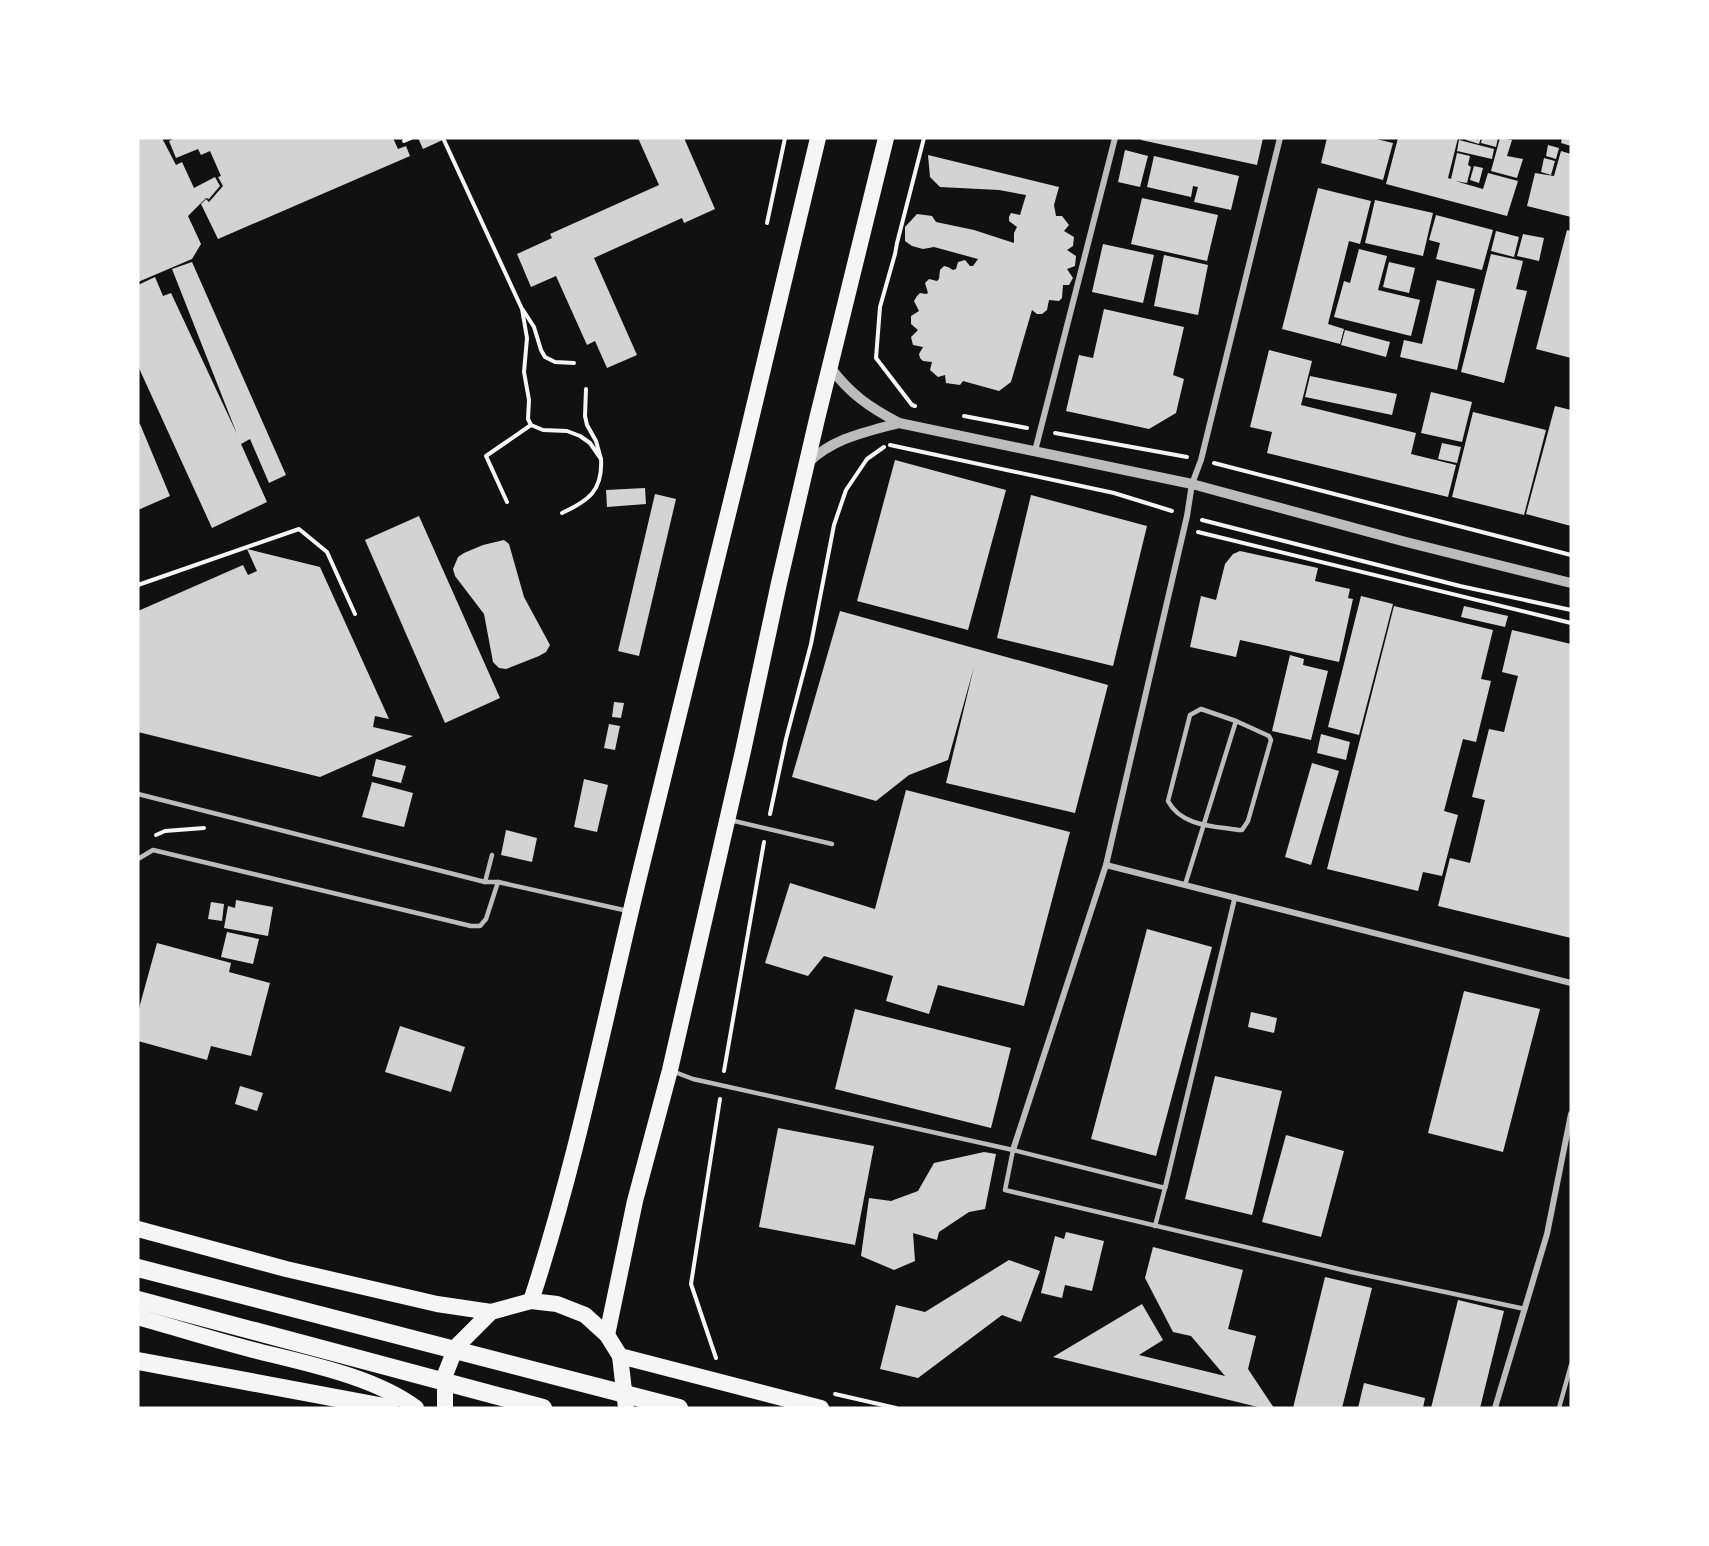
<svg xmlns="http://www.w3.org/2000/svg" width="1709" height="1546" font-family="Roboto,sans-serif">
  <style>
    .building { fill: #d3d3d3 }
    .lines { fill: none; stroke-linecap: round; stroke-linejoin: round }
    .path { stroke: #f5f5f5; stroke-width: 4 }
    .service { stroke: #bcbcbc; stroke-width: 4.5 }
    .pedestrian { stroke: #bcbcbc; stroke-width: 5 }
    .minor { stroke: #bcbcbc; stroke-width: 6 }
    .tertiary { stroke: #bcbcbc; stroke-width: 10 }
    .trunk { stroke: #f5f5f5; stroke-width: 16 }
    .motorway { stroke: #f5f5f5; stroke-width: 18 }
  </style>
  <rect width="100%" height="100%" fill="#111"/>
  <g class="building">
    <path d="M138,138H162L176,165L182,162L194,188L215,177L220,186L209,199L206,198L188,216L201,244L192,259L138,282Z"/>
    <path d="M175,138H393L398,149L406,146L410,156L218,239L201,204L206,199L209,202L223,186L218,177L221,176L210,151L201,155L198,149L176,158L169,141Z"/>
    <path d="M418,138H447L423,149Z"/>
    <path d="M638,138H684L715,209L684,223L682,218L594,258L637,355L607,368L595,341L587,345L556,276L531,287L517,254L552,238L550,234L659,185Z"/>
    <path d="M1141,138H1263L1257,165L1141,140Z"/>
    <path d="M1327,138H1372L1393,143L1383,180L1321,163Z"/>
    <path d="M1398,138H1458L1448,178L1451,179L1457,153L1470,156L1468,165L1471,167L1467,183L1455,181L1483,189L1488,173L1518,181L1507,216L1386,184Z"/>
    <path d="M1467,138H1481L1479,144L1466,140Z"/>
    <path d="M1482,138H1498L1496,147L1481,143Z"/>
    <path d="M1500,138L1512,140L1507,156L1523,159L1517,178L1491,171Z"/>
    <path d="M1562,138H1571V146L1561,143Z"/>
    <path d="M1459,140L1494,149L1492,159L1457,151Z"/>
    <path d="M1548,145L1559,148L1556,159L1546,156Z"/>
    <path d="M1125,150L1148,156L1140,187L1118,182Z"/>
    <path d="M1561,151L1571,154V217L1527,206L1535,173L1554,176Z"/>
    <path d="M928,155L1059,187L1054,205L1056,216H1062L1069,225L1064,231L1074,237L1073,246L1067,250L1076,256L1075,266L1067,269L1073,278L1069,285H1063L1062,298L1059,301L1049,300L1047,310L1042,314H1037L1032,310L1011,382L999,391L963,381L960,385L946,383L945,375L938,377L930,370L932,362L923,361L920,358L919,354L923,347L913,345L911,337L918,330L911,324V316L919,311L914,301L917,296L920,293L926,294L928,293L925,283L929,279L937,281L939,279L940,270L944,266L948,267L953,270L956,269L958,262L965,260L970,266H973L978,259L934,247L923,249L912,246L905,241V227L917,214L925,215L932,216L936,222L974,230L1014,243V233L1017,227L1009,221V217L1011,213L1020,215L1026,195L999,190L940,187L930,177Z"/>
    <path d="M1154,156L1239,176L1231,210L1194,202L1198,187L1193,186L1191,197L1147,187Z"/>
    <path d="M1544,158L1555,161L1551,175L1541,172Z"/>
    <path d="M1474,166L1483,168L1479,183L1470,180Z"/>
    <path d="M1318,188L1371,201L1360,244L1349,241L1328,324L1344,329L1340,344L1282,329Z"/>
    <path d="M1142,198L1218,215L1207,261L1131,244Z"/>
    <path d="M1375,200L1433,213L1423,256L1365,243Z"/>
    <path d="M1436,215L1493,230L1482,270L1436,259L1440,243L1429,240Z"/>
    <path d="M1567,230L1571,231V358L1536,349Z"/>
    <path d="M1496,231L1519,237L1514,257L1491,251Z"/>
    <path d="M1523,234L1544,238L1539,261L1517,256Z"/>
    <path d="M1103,244L1154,255L1143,303L1092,292Z"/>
    <path d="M1359,249L1387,256L1378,290L1420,300L1411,336L1334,317L1344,281L1350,283Z"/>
    <path d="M1491,254L1523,261L1516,289L1527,291L1504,383L1461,372Z"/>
    <path d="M1164,255L1208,265L1198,315L1154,306Z"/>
    <path d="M192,262L286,475L269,483L250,439L241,444L267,502L212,528L138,366V285L155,277L163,296L171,293L237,434L172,269Z"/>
    <path d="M1389,262L1415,268L1409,293L1383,287Z"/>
    <path d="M1437,280L1475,289L1457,370L1400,357L1404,340L1422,344Z"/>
    <path d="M1104,309L1184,327L1173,375L1184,379L1176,413L1149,429L1066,411L1079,355L1093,358Z"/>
    <path d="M1345,330L1390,342L1386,357L1341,345Z"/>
    <path d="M1269,350L1312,361L1301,405L1416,433L1411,454L1456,465L1448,497L1267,453L1272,432L1250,427Z"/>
    <path d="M1310,376L1397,394L1392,415L1305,397Z"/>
    <path d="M1431,392L1472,402L1462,442L1421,433Z"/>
    <path d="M1555,406L1571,410V526L1526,514Z"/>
    <path d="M1473,412L1546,430L1524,515L1452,497Z"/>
    <path d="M140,424L170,496L138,510V425Z"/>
    <path d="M1442,443L1461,447L1457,463L1438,459Z"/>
    <path d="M895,460L1006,490L968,630L857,601Z"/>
    <path d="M645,488L646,504L607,507L606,490Z"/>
    <path d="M655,494L676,499L639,656L618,651Z"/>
    <path d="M1031,495L1147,526L1113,666L997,638Z"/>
    <path d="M419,516L500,698L445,723L365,540Z"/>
    <path d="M504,540L509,544L524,597L550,645L546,652L539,656L506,669L499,668L493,662L484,614L455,576L453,569L458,557L464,553L483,545Z"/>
    <path d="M247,549L320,567L389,719L375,716L373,727L413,736L320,777L138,732V611L243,565L248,575L257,571Z"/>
    <path d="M1240,551L1318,568L1315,581L1350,589L1348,598L1353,599L1339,662L1240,640L1236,657L1190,647L1201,596L1216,600L1225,564L1233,554Z"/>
    <path d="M1361,596L1393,604L1359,735L1328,727Z"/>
    <path d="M1394,606L1493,630L1481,679L1491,681L1476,742L1463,739L1444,811L1458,815L1442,876L1423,872L1418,891L1327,869Z"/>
    <path d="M1464,606L1508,616L1505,627L1461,617Z"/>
    <path d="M840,611L1108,685L1075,813L946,783L974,667L948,760L909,775L876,801L792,777Z"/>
    <path d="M1512,630L1571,644V938L1438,906L1450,858L1470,863L1485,800L1472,797L1489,729L1504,732L1518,676L1502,672Z"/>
    <path d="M1290,655L1304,659L1303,665L1328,671L1311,740L1272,731Z"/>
    <path d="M614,702L624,703L621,718L612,717Z"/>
    <path d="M609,724L620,726L615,750L604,748Z"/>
    <path d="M1321,734L1350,742L1346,760L1317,753Z"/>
    <path d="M376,759L406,766L401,783L372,776Z"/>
    <path d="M1312,763L1339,771L1311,865L1285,857Z"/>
    <path d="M584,779L608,785L597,832L574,827Z"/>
    <path d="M372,782L413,793L404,827L362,817Z"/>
    <path d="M906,790L1070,832L1024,1006L938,985L929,1014L886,1001L893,976L824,956L808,976L765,963L790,883L875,909Z"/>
    <path d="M506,830L537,838L532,862L501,855Z"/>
    <path d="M236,900L273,907L268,936L224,928L228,906L235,908Z"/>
    <path d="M211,902L224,904L222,921L208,919Z"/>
    <path d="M1147,929L1212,947L1156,1156L1091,1139Z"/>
    <path d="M227,932L259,939L253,964L221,957Z"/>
    <path d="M157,943L231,963L229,972L270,983L251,1056L211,1046L207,1060L138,1041V1012Z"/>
    <path d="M1464,991L1540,1009L1503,1152L1428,1133Z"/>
    <path d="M855,1009L1011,1048L991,1128L835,1089Z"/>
    <path d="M1251,1012L1277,1018L1274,1033L1248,1027Z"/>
    <path d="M400,1026L465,1047L451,1092L385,1072Z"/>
    <path d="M1215,1076L1282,1091L1252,1215L1185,1199Z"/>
    <path d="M240,1086L263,1093L257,1111L235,1104Z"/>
    <path d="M778,1128L874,1146L855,1245L759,1227Z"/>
    <path d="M1286,1135L1344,1151L1321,1237L1262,1222Z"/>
    <path d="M984,1152L996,1154L985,1209L969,1212L939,1232L937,1240L913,1233L915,1261L894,1270L861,1256L869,1198L891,1201L918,1191L934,1163Z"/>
    <path d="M1066,1232L1104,1241L1092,1291L1065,1285L1062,1298L1041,1293L1055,1236L1064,1239Z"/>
    <path d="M1153,1247L1243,1270L1228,1329L1256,1336L1248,1369L1274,1408H1262L1053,1357L1142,1304L1163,1340L1139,1355L1225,1376L1191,1336L1173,1332L1145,1278Z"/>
    <path d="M1009,1260L1040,1271L1021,1322L1002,1315L918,1378L880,1369L896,1305L925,1312Z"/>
    <path d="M1325,1277L1372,1288L1342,1408H1293Z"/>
    <path d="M1458,1300L1504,1311L1480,1408H1431Z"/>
    <path d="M1364,1383L1425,1398L1423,1408H1358Z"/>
  </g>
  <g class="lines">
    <g class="path">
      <path d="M443,138L522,309L527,338L524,372L529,400L528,419L531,425L543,430L567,431L580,436L590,443L601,459L596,441L587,425L585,416L586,389"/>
      <path d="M404,141L411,138"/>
      <path d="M767,223L785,138"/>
      <path d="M523,310L534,327L541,350L545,357L555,362L574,363"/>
      <path d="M915,406L912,405L876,358L880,307L895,254L897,243L924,138"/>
      <path d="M964,416L1027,428"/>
      <path d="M1055,433L1187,457"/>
      <path d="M890,445L1114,493L1172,511"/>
      <path d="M1214,463L1571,555"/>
      <path d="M507,502L486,456L531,425"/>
      <path d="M562,513C588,501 603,491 601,459"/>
      <path d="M1202,520L1460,586L1571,610"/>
      <path d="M1198,532L1571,623"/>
      <path d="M138,585L299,529L327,552L355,614"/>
      <path d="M770,814L786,739L811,644L834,525L846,490L867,459L884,447"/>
      <path d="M156,835L165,831L204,828"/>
      <path d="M724,1071L764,842"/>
      <path d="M716,1358L691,1284L720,1099"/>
      <path d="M835,1394L896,1408"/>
    </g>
    <g class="service">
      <path d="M138,794L485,882H498L628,911"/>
      <path d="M730,820L832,844"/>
      <path d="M138,859L153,850L471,926H480L486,919L498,882"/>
      <path d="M485,882L492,855"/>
      <path d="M1185,885L1236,721L1201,709L1190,715L1168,801C1181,826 1213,826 1238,830H1242L1248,821L1271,740L1269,736L1236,721"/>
      <path d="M672,1071L693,1079L1013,1150L1165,1188L1155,1226"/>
      <path d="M1013,1150L1005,1190L1351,1272L1525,1309"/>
      <path d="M1559,1408L1571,1365"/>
    </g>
    <path class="pedestrian" d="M1165,1188L1235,897"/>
    <g class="minor">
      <path d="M1035,451L1115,138"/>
      <path d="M1106,865L1571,983"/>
      <path d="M1013,1150L1106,865L1187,516L1192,484L1201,460L1280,138"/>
      <path d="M1495,1408L1547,1234L1571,1114"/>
    </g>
    <g class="tertiary">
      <path d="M830,367C850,394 869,407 899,423L1192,484L1406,542L1571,583"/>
      <path d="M808,463C833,438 866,432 899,423"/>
    </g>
    <g class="trunk">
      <path d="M138,1229L286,1269L437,1304L491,1312"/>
      <path d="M531,1301C576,1164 604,1022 638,881C699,634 760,386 818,138"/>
      <path d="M138,1317C176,1328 214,1340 253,1350C304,1363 373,1376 416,1408"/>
      <path d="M607,1335L635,1201L670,1070L743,751L779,583L817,419L886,138"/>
      <path d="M620,1356L821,1408"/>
      <path d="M445,1408V1375L456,1347L491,1312L531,1301L557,1304L585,1315L607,1335L620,1356L626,1408"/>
    </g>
    <g class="motorway">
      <path d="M138,1268L679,1408"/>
      <path d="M138,1300L543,1408"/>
      <path d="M138,1361L390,1408"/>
    </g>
  </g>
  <rect width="1709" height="1546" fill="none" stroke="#ffffff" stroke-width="279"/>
</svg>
